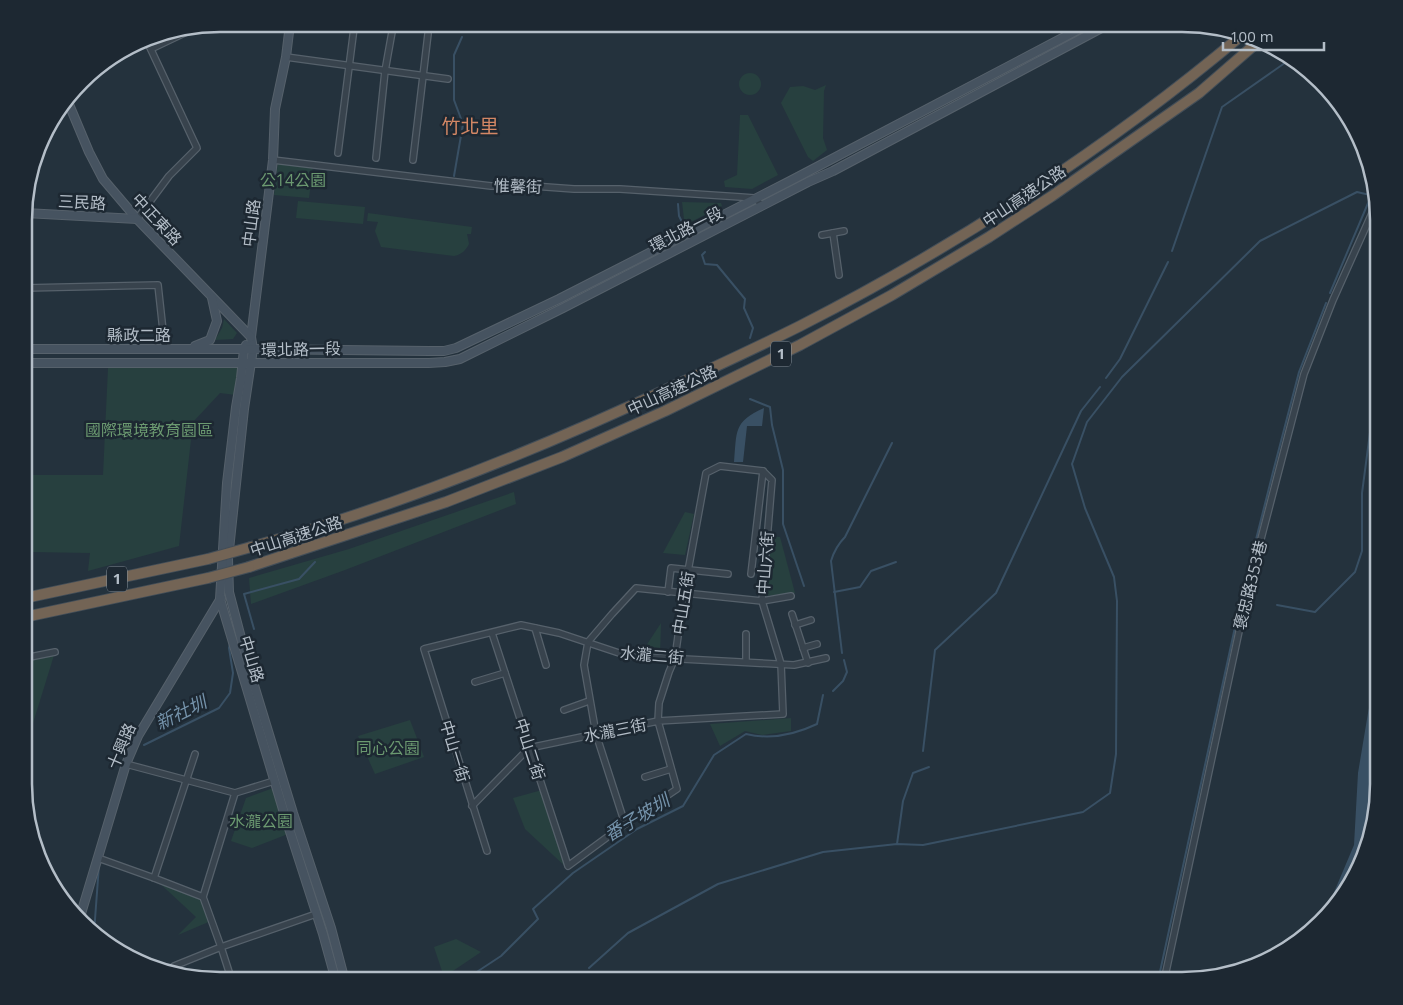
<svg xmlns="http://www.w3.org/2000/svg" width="1403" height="1005" font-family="'Open Sans','Noto Sans TC',sans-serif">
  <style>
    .green { fill: #27403f }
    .water { fill: #395064 }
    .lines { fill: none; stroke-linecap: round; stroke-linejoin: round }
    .stream { stroke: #395064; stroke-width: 2 }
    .street-casing { stroke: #56616b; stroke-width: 8 }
    .secondary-casing { stroke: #56616b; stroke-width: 10 }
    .highway-casing { stroke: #434e58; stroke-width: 12 }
    .street { stroke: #38434d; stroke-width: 5.5 }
    .secondary { stroke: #465360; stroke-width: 8 }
    .highway { stroke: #736455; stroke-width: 10 }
    .highway-bridge-casing { stroke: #434e58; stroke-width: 12; stroke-linecap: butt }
    .highway-bridge { stroke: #736455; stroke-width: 10 }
    .labels { text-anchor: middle; stroke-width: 5; stroke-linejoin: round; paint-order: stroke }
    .shield { fill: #1d2832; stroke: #87919b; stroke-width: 1 }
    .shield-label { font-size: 15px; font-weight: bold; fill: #b4bec8 }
    .park-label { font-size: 16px; fill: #6b9970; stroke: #1d2832 }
    .street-label { font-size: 16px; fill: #b4bec8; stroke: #1d2832 }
    .water-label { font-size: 18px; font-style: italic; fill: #7593ab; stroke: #1d2832 }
    .quarter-label { font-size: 19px; fill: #d38765; stroke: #1d2832 }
    .rim { fill: none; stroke: #b4bec8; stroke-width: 2.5 }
  </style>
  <rect width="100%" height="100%" fill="#24323d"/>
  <g class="green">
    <circle cx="750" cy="84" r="11"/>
    <path d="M826,85L824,91L823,138L827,150L813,161L808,157L781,103L790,87L803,86L815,90Z"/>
    <path d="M740,115H748L778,175L752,189L725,187L724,181L737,175Z"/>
    <path d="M278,162L313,166L309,198L274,195Z"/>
    <path d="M298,201L365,207L363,224L296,218Z"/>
    <path d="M682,202L721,203L722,206L687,224L684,219Z"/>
    <path d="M368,213L472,227L471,234H467L469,244C466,250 461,255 454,256L381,247L375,231L378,222L367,221Z"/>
    <path d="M224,319L237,333L233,339L215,340L222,328Z"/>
    <path d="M195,367L238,368L236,395L220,393L193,422L179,546L88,571L90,553L31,552V544L25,543V475H103L108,368Z"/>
    <path d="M514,492L516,504L345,570L251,604L249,578L349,549Z"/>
    <path d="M685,512L694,514L685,555L663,553Z"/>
    <path d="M770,536L780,537L795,593L765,596Z"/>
    <path d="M661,623L660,655H640Z"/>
    <path d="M55,652L25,749V658Z"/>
    <path d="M791,718V731L762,735L745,731L720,746L710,724Z"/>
    <path d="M410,720L424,757L375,774L358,736Z"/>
    <path d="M276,787L288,834L252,848L231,841L246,798Z"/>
    <path d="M542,790L567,868L525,829L513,798Z"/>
    <path d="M154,878L203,897L211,921L178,935L196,917Z"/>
    <path d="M456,939L481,952L444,977L434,947Z"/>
  </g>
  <g class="water">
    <path d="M764,408L762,426H747L743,462H734C737,431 733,422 764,408Z"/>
    <path d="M1379,658V797L1369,848L1338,904L1324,916L1354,845L1358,773L1368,713Z"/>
  </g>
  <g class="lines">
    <g class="stream">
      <path d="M454,176L463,124L454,100V55L462,37"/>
      <path d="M678,204L679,216L683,224"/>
      <path d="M1172,251L1222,107L1292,58"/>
      <path d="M705,252L702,255L705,264L717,265L745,299L744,308L753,328L750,338"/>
      <path d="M1330,293L1374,189"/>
      <path d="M1106,378L1120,359L1168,262"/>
      <path d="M750,399L770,407L772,425L783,470V524L804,586"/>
      <path d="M834,592L860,587L871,571L896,562"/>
      <path d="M1277,605L1315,612L1355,572L1362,551V493L1373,410L1379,332"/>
      <path d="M254,629L244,594L299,579L315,562"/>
      <path d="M842,653L831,561C834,551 838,544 845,537L892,443"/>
      <path d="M833,691L843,681L847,672L844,660"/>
      <path d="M144,745L219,708L230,693L233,673L229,648L230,643"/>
      <path d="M923,751L935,650L996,593L1081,411L1100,387"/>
      <path d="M897,844L903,801L913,773L929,767"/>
      <path d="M94,933L99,865"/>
      <path d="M589,968L628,933L718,884L823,852L897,844L923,845L1083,812L1110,793L1116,754L1117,601L1114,577L1085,508L1072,464L1087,422L1122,377L1260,241L1357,192L1370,195"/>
      <path d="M463,981L501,956L538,919L533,909L573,873L637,829L683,806L714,755L746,734C771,740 794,735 817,724L823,695"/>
      <path d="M1158,981L1242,595L1273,472L1299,372L1326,303"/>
    </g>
    <defs>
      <g id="street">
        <path d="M151,49L193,29"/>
        <path d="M286,57L448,79"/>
        <path d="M338,153L354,28"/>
        <path d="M376,158L385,71L392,32"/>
        <path d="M273,160L491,186H533L574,189H620L741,197L754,198L762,205"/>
        <path d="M413,160L428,34"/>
        <path d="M137,219L169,176L197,148L146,39"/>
        <path d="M833,233L839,275"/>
        <path d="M822,235L844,231"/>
        <path d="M25,288L158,285L165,349"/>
        <path d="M751,574L763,471"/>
        <path d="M668,592L671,568L728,574"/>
        <path d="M792,614L808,663"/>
        <path d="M795,625L811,620"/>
        <path d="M535,628L546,665"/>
        <path d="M746,634V662"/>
        <path d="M803,648L817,644"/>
        <path d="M25,658L55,652"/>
        <path d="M475,682L505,673"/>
        <path d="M564,710L589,701"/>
        <path d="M126,764L235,793L274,781"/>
        <path d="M645,777L671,769"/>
        <path d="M472,806L529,748L658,721L783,714L781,664L762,601L772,480L763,471L720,466L706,473L684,593L675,658L669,672L659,703L658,721L677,789L625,824L568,866L563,850L492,633"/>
        <path d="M625,824L596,734L584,665L588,642L612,614L636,588L762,601L791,596"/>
        <path d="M487,851L424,649L521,625L559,633L628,656L794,665L826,658"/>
        <path d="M98,858L154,878L203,897"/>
        <path d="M154,878L195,754"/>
        <path d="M174,966L221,947L316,914"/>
        <path d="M232,981L221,947L203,897L235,793"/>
        <path d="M1164,981L1249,585L1304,374L1333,300L1377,202"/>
      </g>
      <g id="secondary">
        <path d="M290,24L286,57L275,109L273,160L251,337L253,349L244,409L228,559L229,592L250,672L293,813L331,928L345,981"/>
        <path d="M68,102L89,152L103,179L137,219L251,337"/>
        <path d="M25,213L137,219"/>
        <path d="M246,345L244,349L241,378L236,407L227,483L220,599L285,816L323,934L336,981"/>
        <path d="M195,346L210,340L217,321L212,298"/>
        <path d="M25,349H244L429,351H444L456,348L559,299L790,181L1089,24"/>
        <path d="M25,363H429L445,362L460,359L563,308L808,182L833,171L1109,24"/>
        <path d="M80,917L126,764L138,736L221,598"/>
      </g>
      <g id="highway">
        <path d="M251,547C398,506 540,449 678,384C719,365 760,346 800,326C955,247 1109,147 1242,35"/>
        <path d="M249,567L446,502L562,457L665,411L800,345L892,295L989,237L1052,196L1199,93L1260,40"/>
        <path d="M25,598L208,559"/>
        <path d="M25,617L208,578"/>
      </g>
    </defs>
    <use href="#street" class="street-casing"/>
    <use href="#secondary" class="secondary-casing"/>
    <use href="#highway" class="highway-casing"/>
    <use href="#street" class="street"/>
    <use href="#secondary" class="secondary"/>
    <use href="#highway" class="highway"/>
    <defs>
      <g id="highway-bridge">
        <path d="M208,559L251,547"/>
        <path d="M208,578L249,567"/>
      </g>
    </defs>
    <use href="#highway-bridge" class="highway-bridge-casing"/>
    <use href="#highway-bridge" class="highway-bridge"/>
  </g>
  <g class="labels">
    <g class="shield">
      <rect x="771" y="341.5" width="20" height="25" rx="4"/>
      <rect x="107" y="566.5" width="20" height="25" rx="4"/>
    </g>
    <g class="shield-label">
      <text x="781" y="359">1</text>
      <text x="117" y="584">1</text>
    </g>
    <g class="park-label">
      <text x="293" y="186">公14公園</text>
      <text x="149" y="436">國際環境教育園區</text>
      <text x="388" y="754">同心公園</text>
      <text x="261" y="827">水瀧公園</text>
    </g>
    <g class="street-label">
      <text transform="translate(518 186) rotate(2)" y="6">惟馨街</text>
      <text transform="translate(1024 196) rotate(-34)" y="6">中山高速公路</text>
      <text transform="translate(82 202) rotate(3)" y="6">三民路</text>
      <text transform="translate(157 219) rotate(47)" y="6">中正東路</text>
      <text transform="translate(251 223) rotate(-83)" y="6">中山路</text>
      <text transform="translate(686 229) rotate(-27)" y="6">環北路一段</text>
      <text x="139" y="341">縣政二路</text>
      <text transform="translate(301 349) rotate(-1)" y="6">環北路一段</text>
      <text transform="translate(672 390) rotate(-25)" y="6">中山高速公路</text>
      <text transform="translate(296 536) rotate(-18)" y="6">中山高速公路</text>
      <text transform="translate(765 563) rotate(-86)" y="6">中山六街</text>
      <text transform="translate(1250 585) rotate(-76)" y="6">褒忠路353巷</text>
      <text transform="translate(683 603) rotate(-81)" y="6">中山五街</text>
      <text transform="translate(652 655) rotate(5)" y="6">水瀧二街</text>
      <text transform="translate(252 659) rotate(73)" y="6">中山路</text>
      <text transform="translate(615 730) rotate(-11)" y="6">水瀧三街</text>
      <text transform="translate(121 746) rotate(-67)" y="6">十興路</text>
      <text transform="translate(530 749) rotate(72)" y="6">中山二街</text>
      <text transform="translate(455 751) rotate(73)" y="6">中山一街</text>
    </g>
    <g class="water-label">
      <text transform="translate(181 713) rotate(-26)" y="6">新社圳</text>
      <text transform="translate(637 818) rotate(-31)" y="6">番子坡圳</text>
    </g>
    <g class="quarter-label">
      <text x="470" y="133">竹北里</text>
    </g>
  </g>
  <path d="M0 0H1403V1005H0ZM220 32H1182A188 188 0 0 1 1370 220V784A188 188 0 0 1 1182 972H220A188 188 0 0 1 32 784V220A188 188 0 0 1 220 32Z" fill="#1d2832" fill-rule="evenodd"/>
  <path class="rim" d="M220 32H1182A188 188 0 0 1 1370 220V784A188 188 0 0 1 1182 972H220A188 188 0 0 1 32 784V220A188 188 0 0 1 220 32Z"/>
  <path d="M1223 42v8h101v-8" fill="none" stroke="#b4bec8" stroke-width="2.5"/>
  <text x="1230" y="42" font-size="15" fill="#b4bec8" stroke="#1d2832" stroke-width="4" paint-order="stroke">100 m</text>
</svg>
